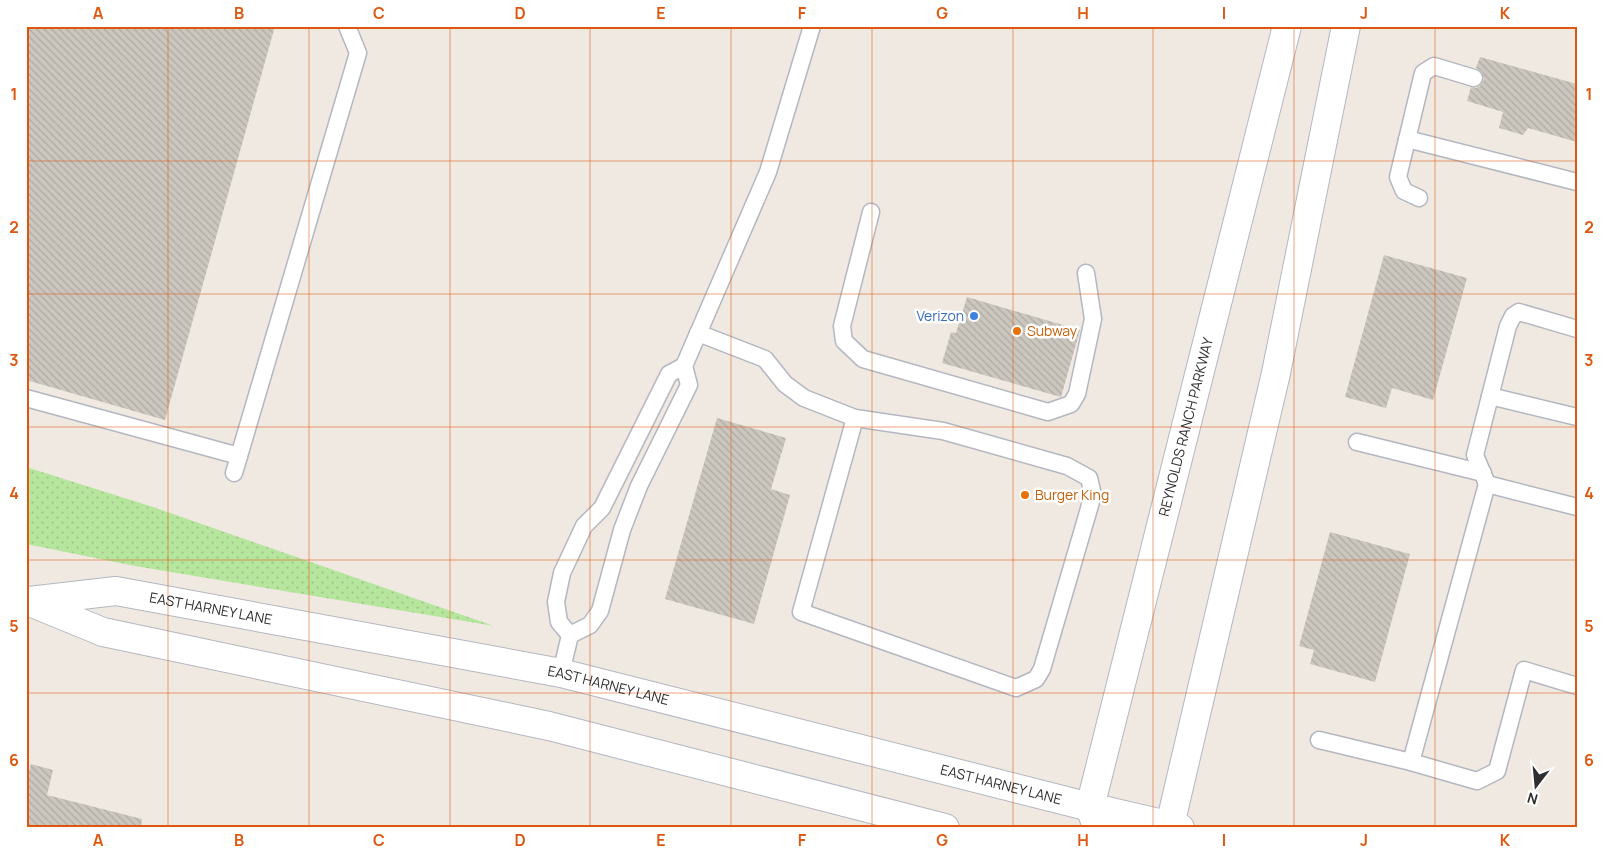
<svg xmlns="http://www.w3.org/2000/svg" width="1603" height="854" font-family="Manrope,sans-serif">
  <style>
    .grass { fill: url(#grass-dots) }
    .building { fill: url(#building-back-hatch) }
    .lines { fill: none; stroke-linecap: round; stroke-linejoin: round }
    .lane-casing { stroke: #b4b7c1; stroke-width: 19 }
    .secondary-casing { stroke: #b4b7c1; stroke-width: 30 }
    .lane { stroke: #fff; stroke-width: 16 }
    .secondary { stroke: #fff; stroke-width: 28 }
    .grid { fill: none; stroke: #df570e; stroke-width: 1; stroke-opacity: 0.55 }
    .shop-dot { fill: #3f7fe0; stroke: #fff; stroke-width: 2 }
    .food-dot { fill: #e8710a; stroke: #fff; stroke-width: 2 }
    .labels { text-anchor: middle; stroke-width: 5; stroke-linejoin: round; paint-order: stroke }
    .shop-label { font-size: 14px; fill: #366cbe; stroke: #fff; text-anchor: end }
    .food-label { font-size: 14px; fill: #c56008; stroke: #fff; text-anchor: start }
    .street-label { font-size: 14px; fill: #2e2e2e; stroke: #fff }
    .neatline { fill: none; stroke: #df570e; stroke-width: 2 }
    .grid-label { font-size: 16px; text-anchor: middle; font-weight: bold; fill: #df570e }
  </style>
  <defs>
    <pattern id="grass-dots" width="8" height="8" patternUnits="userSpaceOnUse" patternTransform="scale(1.25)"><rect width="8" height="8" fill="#b6e59e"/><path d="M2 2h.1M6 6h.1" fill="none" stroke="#9dc588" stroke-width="1.8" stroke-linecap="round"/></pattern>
    <pattern id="building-back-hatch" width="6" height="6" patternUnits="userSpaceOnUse" patternTransform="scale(1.25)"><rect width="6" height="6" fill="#cbc7bf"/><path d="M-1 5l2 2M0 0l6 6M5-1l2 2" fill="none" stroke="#afaba4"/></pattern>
  </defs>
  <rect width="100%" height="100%" fill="#efe9e1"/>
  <path class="grass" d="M26,467L153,507L494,626L135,566L26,544Z"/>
  <g class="building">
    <path d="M26,26H275L165,420L26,380Z"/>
    <path d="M1480,57L1577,84V142L1528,128L1523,135L1499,128L1503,112L1467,101L1471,87L1476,88L1480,86L1484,80L1482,72L1476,68Z"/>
    <path d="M1384,255L1467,278L1433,400L1392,388L1386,408L1345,397Z"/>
    <path d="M967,297L1080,330L1061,397L942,363L951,332L956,333Z"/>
    <path d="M717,418L786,438L771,489L790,495L754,624L665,599Z"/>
    <path d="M1330,532L1410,554L1375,682L1310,664L1314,650L1299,646Z"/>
    <path d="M31,764L53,770L47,795L142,819L141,828H26V783Z"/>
  </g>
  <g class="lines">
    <defs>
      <g id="lane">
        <path d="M1407,139L1577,182"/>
        <path d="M1419,198L1404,191L1398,177L1423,73L1434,66L1474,78"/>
        <path d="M871,212L842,326L844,341L863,359L1048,412L1071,404L1077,394L1093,319L1086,273"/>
        <path d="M698,333L765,359L785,384L804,398L855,418L801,612L1016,688L1036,679L1042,669L1093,495L1089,478L1067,466L943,431L855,418"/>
        <path d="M1490,396L1577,417"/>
        <path d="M26,398L239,456"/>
        <path d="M1357,442L1483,473"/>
        <path d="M234,473L358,53L347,26"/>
        <path d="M1487,484L1475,455L1508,326L1513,316L1519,312L1577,329"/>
        <path d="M1577,507L1487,484L1411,762L1477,781L1497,771L1524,670L1577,686"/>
        <path d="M570,635L559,622L556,602L562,573L584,526L602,508L669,374L684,366"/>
        <path d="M561,673L570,635L590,625L600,611L622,530L639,486L689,385L684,366L768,172L812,26"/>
        <path d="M1319,740L1411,762"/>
      </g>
      <g id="secondary">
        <path id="s1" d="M29,601L116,591L561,673L1090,807L1180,828"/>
        <path d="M30,602L103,632L549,726L945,828"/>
        <path id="s2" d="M1096,824L1090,807L1287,26"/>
        <path d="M1167,828L1170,825L1276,373L1346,26"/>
      </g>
    </defs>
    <use href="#lane" class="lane-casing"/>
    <use href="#secondary" class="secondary-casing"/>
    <use href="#lane" class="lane"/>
    <use href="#secondary" class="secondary"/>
  </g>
  <path class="grid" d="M168,26V828M309,26V828M450,26V828M590,26V828M731,26V828M872,26V828M1013,26V828M1153,26V828M1294,26V828M1435,26V828M26,161H1577M26,294H1577M26,427H1577M26,560H1577M26,693H1577"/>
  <circle class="shop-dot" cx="974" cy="316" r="5"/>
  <g class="food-dot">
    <circle cx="1017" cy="331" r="5"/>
    <circle cx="1025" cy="495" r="5"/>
  </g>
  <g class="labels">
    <g class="shop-label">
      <text x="964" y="321">Verizon</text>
    </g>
    <g class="food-label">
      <text x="1027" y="336">Subway</text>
      <text x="1035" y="500">Burger King</text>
    </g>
    <g class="street-label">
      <text dy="5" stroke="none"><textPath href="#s2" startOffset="410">REYNOLDS RANCH PARKWAY</textPath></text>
      <text dy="5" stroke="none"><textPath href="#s1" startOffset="184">EAST HARNEY LANE</textPath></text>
      <text dy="5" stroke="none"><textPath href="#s1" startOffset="589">EAST HARNEY LANE</textPath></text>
      <text dy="5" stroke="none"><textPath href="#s1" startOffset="994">EAST HARNEY LANE</textPath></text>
    </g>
  </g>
  <rect width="1603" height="854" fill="none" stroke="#ffffff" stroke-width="55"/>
  <g transform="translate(1536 786) rotate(196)" stroke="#ffffff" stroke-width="4" paint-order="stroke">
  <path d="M0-4L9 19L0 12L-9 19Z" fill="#2e2e2e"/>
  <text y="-8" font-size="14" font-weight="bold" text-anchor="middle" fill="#2e2e2e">N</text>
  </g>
  <rect x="28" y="28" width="1548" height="798" class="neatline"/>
  <g class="grid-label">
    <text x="98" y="19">A</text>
    <text x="239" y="19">B</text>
    <text x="379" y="19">C</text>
    <text x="520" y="19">D</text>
    <text x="661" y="19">E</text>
    <text x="802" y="19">F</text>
    <text x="942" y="19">G</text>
    <text x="1083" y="19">H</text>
    <text x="1224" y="19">I</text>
    <text x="1364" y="19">J</text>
    <text x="1505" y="19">K</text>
    <text x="14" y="100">1</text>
    <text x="1589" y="100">1</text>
    <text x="14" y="233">2</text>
    <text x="1589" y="233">2</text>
    <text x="14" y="366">3</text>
    <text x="1589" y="366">3</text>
    <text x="14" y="499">4</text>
    <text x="1589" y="499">4</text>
    <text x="14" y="632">5</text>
    <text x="1589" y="632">5</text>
    <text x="14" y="766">6</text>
    <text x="1589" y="766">6</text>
    <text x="98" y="846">A</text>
    <text x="239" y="846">B</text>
    <text x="379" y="846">C</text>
    <text x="520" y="846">D</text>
    <text x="661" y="846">E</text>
    <text x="802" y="846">F</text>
    <text x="942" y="846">G</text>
    <text x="1083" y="846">H</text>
    <text x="1224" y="846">I</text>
    <text x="1364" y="846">J</text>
    <text x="1505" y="846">K</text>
  </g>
</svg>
